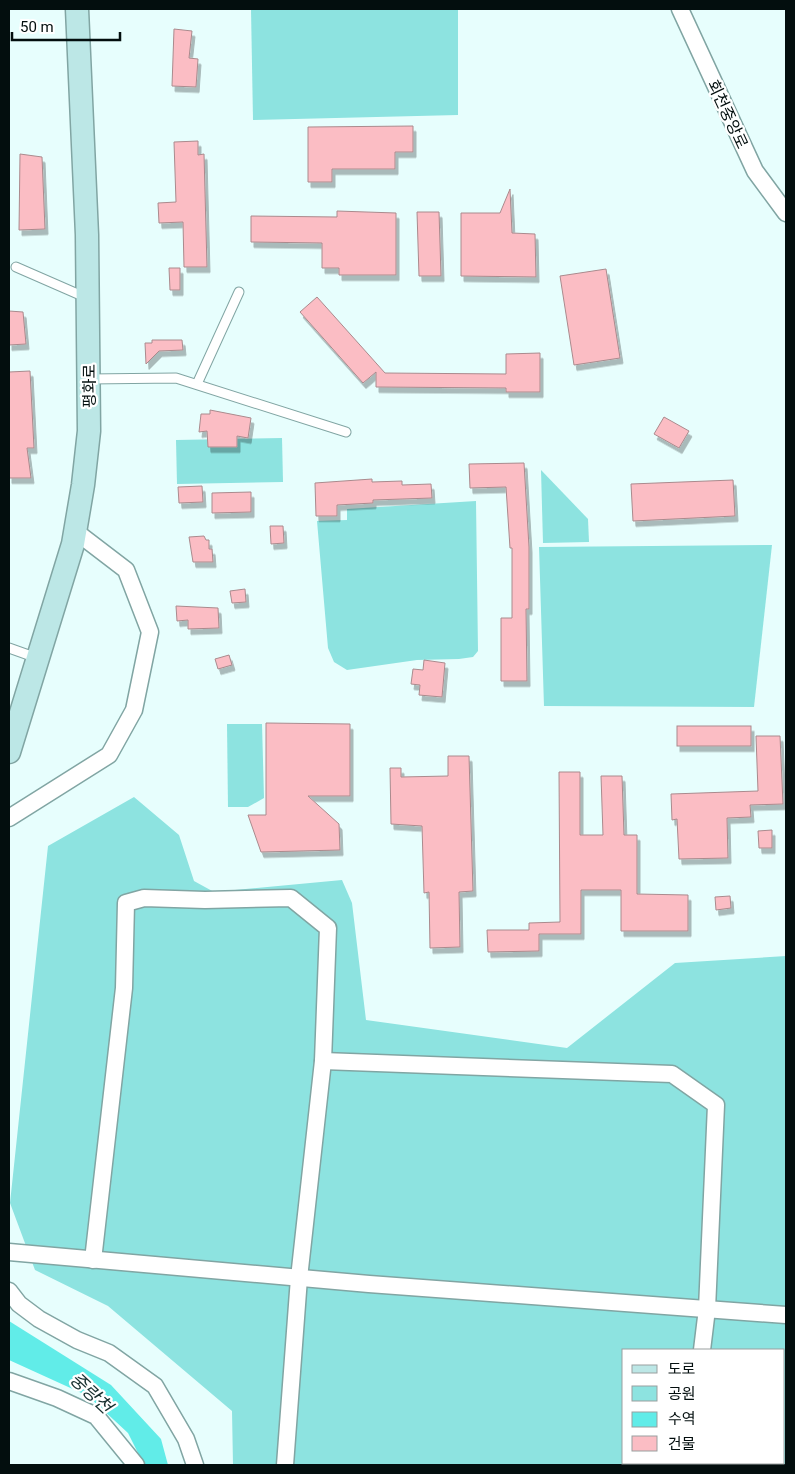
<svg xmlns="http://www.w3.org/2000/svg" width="795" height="1474" font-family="Roboto,'Noto Sans KR',sans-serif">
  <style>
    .green { fill: #8de3e0; fill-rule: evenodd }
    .water { fill: #61ece8 }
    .building { fill: #fbbdc4; stroke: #aa8a8d; filter: url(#shadow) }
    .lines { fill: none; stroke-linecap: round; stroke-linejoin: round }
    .lane-casing { stroke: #81a5a3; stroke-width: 11 }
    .street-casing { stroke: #81a5a3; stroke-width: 19 }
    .secondary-casing { stroke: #81a5a3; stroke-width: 25 }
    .lane { stroke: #fff; stroke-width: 9 }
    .street { stroke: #fff; stroke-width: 16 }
    .secondary { stroke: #bce7e6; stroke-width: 22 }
    .labels { text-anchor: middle; stroke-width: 4.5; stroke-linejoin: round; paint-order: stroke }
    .street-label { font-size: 16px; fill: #030e0e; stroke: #fff }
    .water-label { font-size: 18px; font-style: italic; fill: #18302f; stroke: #fff }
  </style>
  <defs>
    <filter id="shadow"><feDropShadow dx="3" dy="5.5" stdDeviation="0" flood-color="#0004"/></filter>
  </defs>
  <rect width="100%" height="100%" fill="#e7fefd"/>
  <g class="green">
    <path d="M251,9H458V115L253,120Z"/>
    <path d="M282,438L283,482L177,484L176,440Z"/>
    <path d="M541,470L588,519L589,542L543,543Z"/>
    <path d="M476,501L478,651L473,657L459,659L417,660L347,670L334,662L328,648L317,521L347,520V509Z"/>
    <path d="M772,545L754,707L544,706L539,547Z"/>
    <path d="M227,724H262L264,798L248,807H228Z"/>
    <path d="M134,797L179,835L194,881L214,892L342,880L352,903L366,1020L567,1048L675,963L786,956V1465H233L232,1411L108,1306L35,1270L10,1203L48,846ZM624,1350H784V1463H624Z"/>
  </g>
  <path class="water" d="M9,1321L111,1385L161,1439L168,1465H144L128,1433L88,1396L9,1360Z"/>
  <g class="building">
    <path d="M174,29L192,31L189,58L198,59L196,87L172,86Z"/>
    <path d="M413,126V152H395V169H332V182H308V127Z"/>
    <path d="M198,141V155L204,154L207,267H184L183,222L159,223L158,203L176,202L174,142Z"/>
    <path d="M20,154L42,157L45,229L19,230Z"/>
    <path d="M510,189L512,233L535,234L536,277L461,276V213H500Z"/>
    <path d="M337,211L396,213V275H339V268H322V243L251,242V216L337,217Z"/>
    <path d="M417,212H439L441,276H419Z"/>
    <path d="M169,268H180V290H170Z"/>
    <path d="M606,269L620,358L574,365L560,276Z"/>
    <path d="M317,297L385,373L506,374V354L540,353V392H506V388L376,387V372L363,383L300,312Z"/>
    <path d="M9,311L23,312L26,344L9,345Z"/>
    <path d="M152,340H182L183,350L159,351L146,364L145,343H152Z"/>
    <path d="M30,371L34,448H27L31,478H9V372Z"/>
    <path d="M210,410L251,418L248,438L237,436V447H208L207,431L199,432L201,414H210Z"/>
    <path d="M664,417L689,431L679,448L654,434Z"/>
    <path d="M524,463L529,547V609H526L527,681H501V618H512V548H510L506,487L470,488L469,464Z"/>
    <path d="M372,479V482L402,481V485L431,484L432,498L373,500V503L337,505V516H316L315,483Z"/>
    <path d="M733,480L735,516L633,521L631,484Z"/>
    <path d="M202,486L203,502L179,503L178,487Z"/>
    <path d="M251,492V512L212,513V493Z"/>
    <path d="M270,526H283L284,543L271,544Z"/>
    <path d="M204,536L206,540H209V549H212L213,562H193L189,537Z"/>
    <path d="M245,589L246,602L232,603L230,591Z"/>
    <path d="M176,606L218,608L219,628L188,629V620L177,621Z"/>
    <path d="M229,655L232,665L218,669L215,659Z"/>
    <path d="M424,660L445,663L442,697L419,695L420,685L411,684L413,669L423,670Z"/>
    <path d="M266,723L350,724V796H308L339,824L340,850L261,852L248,815H266Z"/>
    <rect x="677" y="726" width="74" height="20"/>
    <path d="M756,736H780L783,804L750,805L751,817L727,818L728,858L679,859L677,819L672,820L671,794L758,791Z"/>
    <path d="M448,756H469L473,891L459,892L460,947L430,948L429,892L424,893L422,826L391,824L390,768H401V777L448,776Z"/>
    <path d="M559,772H580V835H603L601,776H622L624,835H637V894L688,895V931H621V890H581V934H539V951L488,952L487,930H529V923L560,922Z"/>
    <path d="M772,830V848H759L758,831Z"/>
    <path d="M730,896L731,908L716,910L715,897Z"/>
  </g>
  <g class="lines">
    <defs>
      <g id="lane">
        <path d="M16,267L87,298"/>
        <path d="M89,379L176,378L346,432"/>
        <path d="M197,384L239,292"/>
        <path d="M9,648L37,658"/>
      </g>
      <g id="street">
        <path d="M680,9L755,171L786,213"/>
        <path d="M9,818L109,755L134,710L150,632L126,570L75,531"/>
        <path d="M323,1061L672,1074L716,1105L707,1309L702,1350"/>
        <path d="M9,1252L369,1284L786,1315"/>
        <path d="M93,1260L124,988L126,903L144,898L205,900L291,898L328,928L323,1061L299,1278L285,1465"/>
        <path d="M9,1291L19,1304L39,1319L77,1340L109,1353L155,1386L186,1439L195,1465"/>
        <path d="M9,1381L57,1398L96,1416L136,1465"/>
        <path d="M683,1465L684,1463"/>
      </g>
      <path id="secondary" d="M9,752L73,544L83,485L89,431L87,235L77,9"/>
    </defs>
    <use href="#lane" class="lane-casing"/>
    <use href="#street" class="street-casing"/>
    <use href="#secondary" class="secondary-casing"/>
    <use href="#lane" class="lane"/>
    <use href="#street" class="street"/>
    <use href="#secondary" class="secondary"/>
  </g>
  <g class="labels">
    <g class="street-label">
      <text transform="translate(728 114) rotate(65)" y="6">회천중앙로</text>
      <text transform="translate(89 386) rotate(-90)" y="6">평화로</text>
    </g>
    <g class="water-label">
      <text transform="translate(91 1393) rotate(43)" y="6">중랑천</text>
    </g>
  </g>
  <rect width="795" height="1474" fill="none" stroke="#030e0e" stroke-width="20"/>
  <rect x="622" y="1349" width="162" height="115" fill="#ffffff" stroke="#9a9f9f"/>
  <rect x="632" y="1365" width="25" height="8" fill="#bce7e6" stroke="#9a9f9f"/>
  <text x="668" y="1374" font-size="15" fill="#030e0e">도로</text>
  <rect x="632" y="1386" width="25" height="15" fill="#8de3e0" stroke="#9a9f9f"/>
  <text x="668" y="1399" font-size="15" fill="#030e0e">공원</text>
  <rect x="632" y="1412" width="25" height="15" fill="#61ece8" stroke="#9a9f9f"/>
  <text x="668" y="1424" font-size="15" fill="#030e0e">수역</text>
  <rect x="632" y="1436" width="25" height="15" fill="#fbbdc4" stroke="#9a9f9f"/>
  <text x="668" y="1449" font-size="15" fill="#030e0e">건물</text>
  <path d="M12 32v8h108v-8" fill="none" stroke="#030e0e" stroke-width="2.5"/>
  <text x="20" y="32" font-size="15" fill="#030e0e" stroke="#ffffff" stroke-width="4" paint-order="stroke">50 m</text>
</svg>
